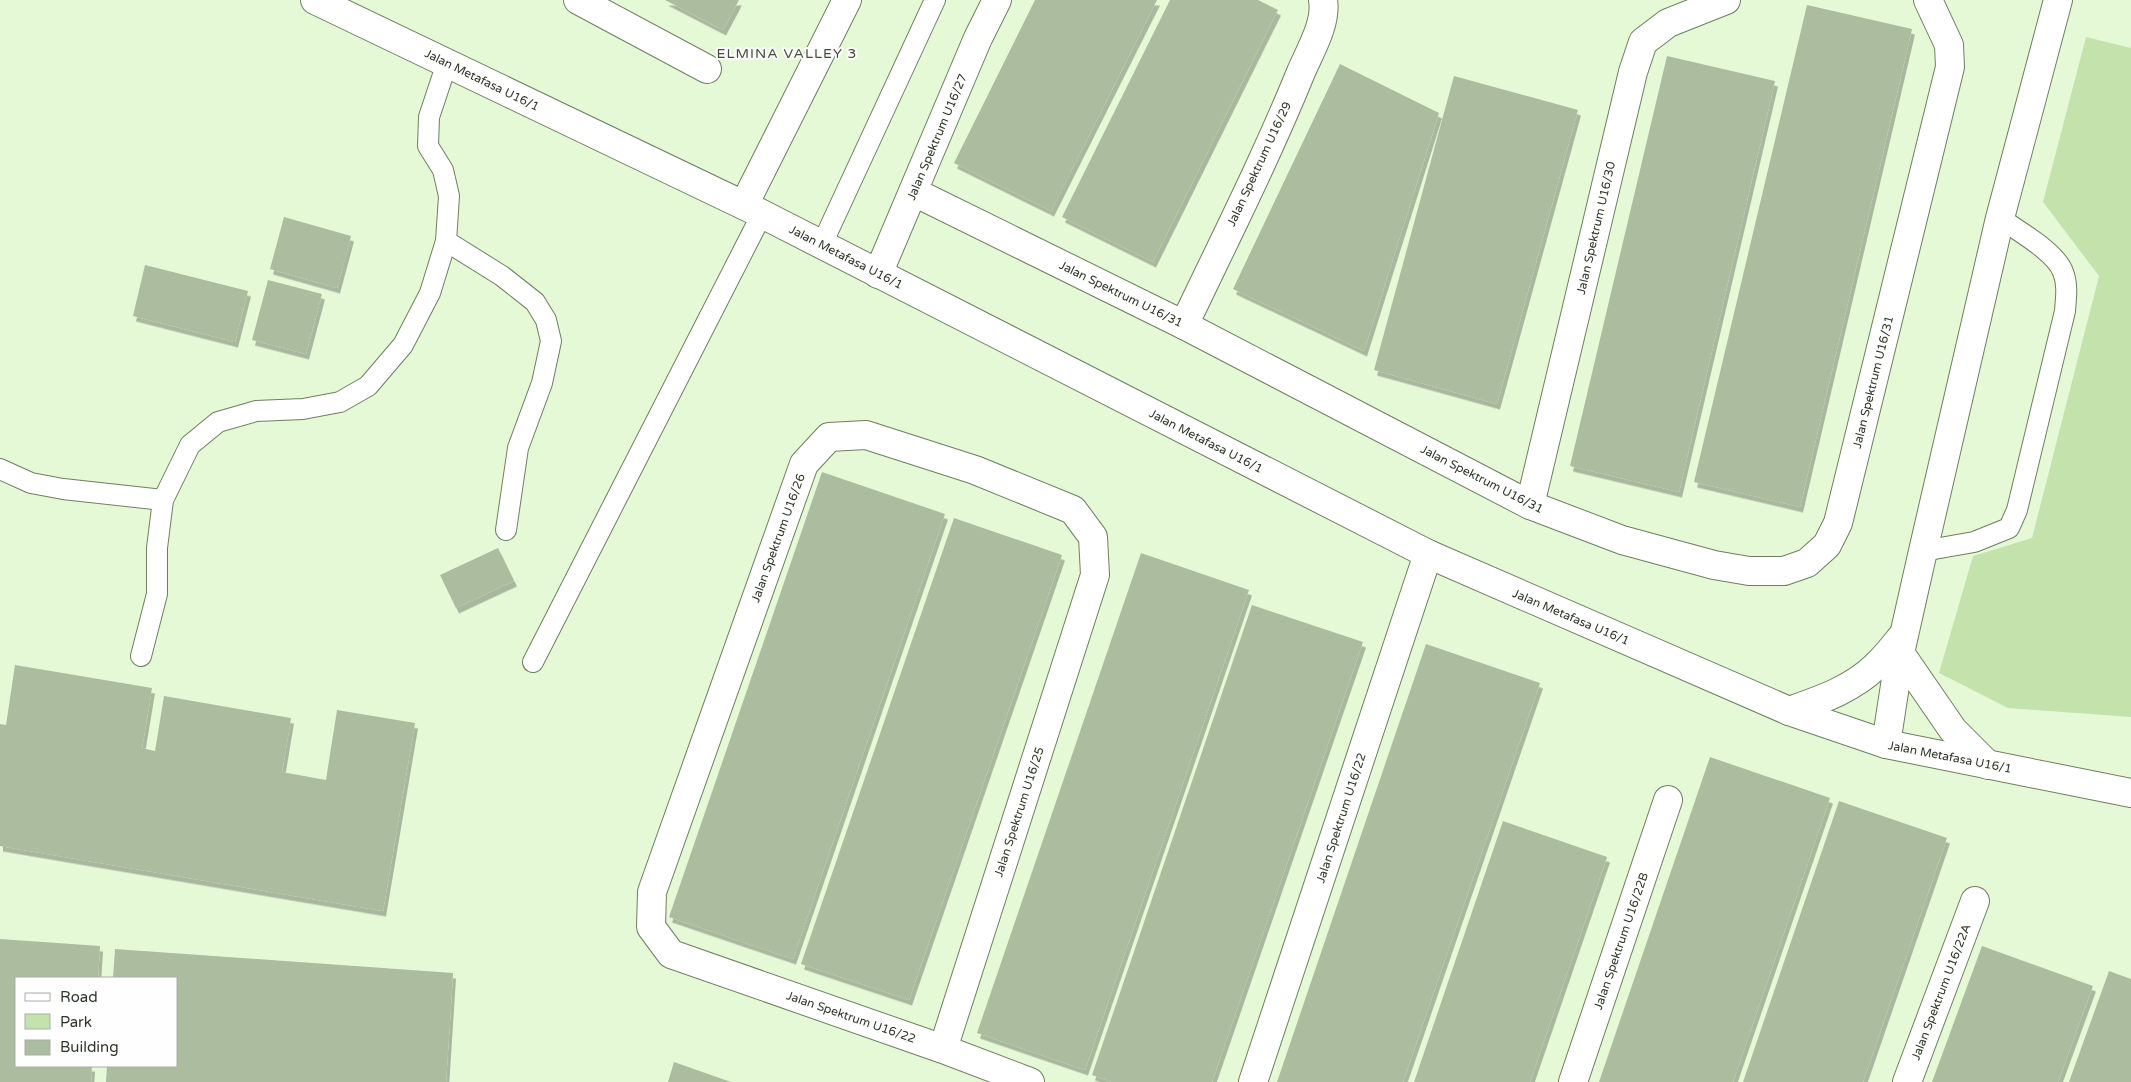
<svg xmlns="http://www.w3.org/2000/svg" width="2131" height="1082" font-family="'Varela Round',sans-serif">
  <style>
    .green { fill: #c4e3ac }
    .building { fill: #abbd9e; filter: url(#shadow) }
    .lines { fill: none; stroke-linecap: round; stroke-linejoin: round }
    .lane-casing { stroke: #6e7f61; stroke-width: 22 }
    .street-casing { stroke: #6e7f61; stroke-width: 30 }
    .secondary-casing { stroke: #6e7f61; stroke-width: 30 }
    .lane { stroke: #fff; stroke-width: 20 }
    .street { stroke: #fff; stroke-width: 28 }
    .secondary { stroke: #fff; stroke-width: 28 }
    .labels { text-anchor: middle; stroke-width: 4; stroke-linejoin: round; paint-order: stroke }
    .street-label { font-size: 12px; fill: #2f3629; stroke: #fefefe }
    .neighbourhood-label { font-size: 14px; letter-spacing: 1px; fill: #415035; stroke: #fefefe }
  </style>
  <defs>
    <filter id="shadow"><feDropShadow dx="3" dy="5.5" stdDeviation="0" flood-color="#0004"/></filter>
  </defs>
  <rect width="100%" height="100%" fill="#e6f9d7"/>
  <path class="green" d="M2086,37L2131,48V717L2008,708L1939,673L1973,556L2032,538L2099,276L2043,202Z"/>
  <g class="building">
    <path d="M665,0H739L723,30Z"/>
    <path d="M1035,0H1157L1051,211L954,163Z"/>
    <path d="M1170,0H1258L1278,10L1153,262L1062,217Z"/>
    <path d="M1807,5L1912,29L1800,507L1694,482Z"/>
    <path d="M1667,56L1775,81L1679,492L1570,466Z"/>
    <path d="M1340,64L1439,113L1364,351L1233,289Z"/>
    <path d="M1454,76L1578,110L1497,404L1374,370Z"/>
    <path d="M284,217L351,236L337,288L270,269Z"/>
    <path d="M145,265L248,291L235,342L133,316Z"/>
    <path d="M268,280L322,294L306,354L252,340Z"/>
    <path d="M822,472L945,514L793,959L669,917Z"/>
    <path d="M954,518L1062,555L909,1000L801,964Z"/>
    <path d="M498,548L514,581L456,608L440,575Z"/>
    <path d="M1141,553L1249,590L1085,1070L977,1033Z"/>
    <path d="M1252,605L1363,642L1212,1082H1112L1092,1075Z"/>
    <path d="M1426,644L1540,683L1403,1082H1277Z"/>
    <path d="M15,665L152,688L142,748L155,751L164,696L291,718L282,772L326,780L337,710L415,723L383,911L0,846V724L6,725Z"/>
    <path d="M1710,757L1830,798L1733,1082H1599Z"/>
    <path d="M1839,801L1947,838L1863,1082H1743Z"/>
    <path d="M1503,821L1607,857L1530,1082H1414Z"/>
    <path d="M0,939L100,946L98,978H16V1066H92L91,1082H0Z"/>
    <path d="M1982,946L2093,986L2058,1082H1932Z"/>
    <path d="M115,949L453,973L446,1082H106L107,1066H176V978H113Z"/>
    <path d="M2109,971L2131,979V1082H2069Z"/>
    <path d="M674,1062L731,1082H668Z"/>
  </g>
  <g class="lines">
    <defs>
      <g id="lane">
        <path d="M446,241L502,276L535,302L546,320L551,341L542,383L518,448L506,530"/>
        <path d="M822,244L935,0"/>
        <path d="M0,469L31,483L63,489L163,500"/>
        <path d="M1923,551L1974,542L2009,528L2017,510L2065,311C2066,298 2068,284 2063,272C2056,252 2018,231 2000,218"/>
        <path d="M141,656L157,594V548L163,500L190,445L218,422L256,411L303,409L340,402L368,386L403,345L430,293L446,241L449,196L443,170L428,146L429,117L447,63"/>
        <path d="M533,662L762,214"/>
      </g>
      <g id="street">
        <path d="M578,0L707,69"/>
        <path d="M914,192L1184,325L1530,505L1622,540L1714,565L1749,571H1784L1807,563L1827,545L1838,523L1950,67L1949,45L1928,0"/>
        <path d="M744,205L847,0"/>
        <path d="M878,274L978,38L997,0"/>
        <path d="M1184,325C1224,241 1266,158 1301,72C1310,51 1327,23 1323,0"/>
        <path d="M1530,505L1633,72L1643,42L1668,23L1726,0"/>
        <path d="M1886,744L1900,653L1923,551L2000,218L2058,0"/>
        <path d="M943,1049L1095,575L1093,537L1073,510L975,470L866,435L829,437L804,464L652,892L651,927L671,954L943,1049L1030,1082"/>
        <path d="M1253,1082L1428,554"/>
        <path d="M1573,1082L1668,800"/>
        <path d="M1907,1082L1975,901"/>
      </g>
      <g id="secondary">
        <path d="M315,0L762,214L1428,554L1789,711L1886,744L2131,793"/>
        <path d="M1900,653L1953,730L1988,765"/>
        <path d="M1789,711C1820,700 1851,690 1876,666C1886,657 1895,645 1904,634"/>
      </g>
    </defs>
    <use href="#lane" class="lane-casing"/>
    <use href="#street" class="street-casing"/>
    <use href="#secondary" class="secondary-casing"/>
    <use href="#lane" class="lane"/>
    <use href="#street" class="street"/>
    <use href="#secondary" class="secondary"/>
  </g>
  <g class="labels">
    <g class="street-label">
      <text transform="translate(482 80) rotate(26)" y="4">Jalan Metafasa U16/1</text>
      <text transform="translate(937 137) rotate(-67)" y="4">Jalan Spektrum U16/27</text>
      <text transform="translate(1259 164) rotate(-65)" y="4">Jalan Spektrum U16/29</text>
      <text transform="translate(1596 228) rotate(-77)" y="4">Jalan Spektrum U16/30</text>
      <text transform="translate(846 257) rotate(27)" y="4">Jalan Metafasa U16/1</text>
      <text transform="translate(1121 294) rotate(26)" y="4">Jalan Spektrum U16/31</text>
      <text transform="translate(1873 382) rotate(-76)" y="4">Jalan Spektrum U16/31</text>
      <text transform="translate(1206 441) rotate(27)" y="4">Jalan Metafasa U16/1</text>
      <text transform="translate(1482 479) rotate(27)" y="4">Jalan Spektrum U16/31</text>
      <text transform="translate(778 538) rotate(-70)" y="4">Jalan Spektrum U16/26</text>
      <text transform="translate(1571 617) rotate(23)" y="4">Jalan Metafasa U16/1</text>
      <text transform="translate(1950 757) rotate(11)" y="4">Jalan Metafasa U16/1</text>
      <text transform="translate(1019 812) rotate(-72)" y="4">Jalan Spektrum U16/25</text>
      <text transform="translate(1341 818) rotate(-72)" y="4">Jalan Spektrum U16/22</text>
      <text transform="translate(1621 941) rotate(-71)" y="4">Jalan Spektrum U16/22B</text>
      <text transform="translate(1941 992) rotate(-69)" y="4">Jalan Spektrum U16/22A</text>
      <text transform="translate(851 1017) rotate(19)" y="4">Jalan Spektrum U16/22</text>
    </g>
    <g class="neighbourhood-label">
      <text x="787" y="58">ELMINA VALLEY 3</text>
    </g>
  </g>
  <rect x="15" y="977" width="162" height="90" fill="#fefefe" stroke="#abaea9"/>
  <rect x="25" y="993" width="25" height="8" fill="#ffffff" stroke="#abaea9"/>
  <text x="60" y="1002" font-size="15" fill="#2f3629">Road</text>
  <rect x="25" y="1014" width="25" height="15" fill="#c4e3ac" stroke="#abaea9"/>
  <text x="60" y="1027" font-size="15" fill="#2f3629">Park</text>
  <rect x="25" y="1040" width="25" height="15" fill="#abbd9e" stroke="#abaea9"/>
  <text x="60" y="1052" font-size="15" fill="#2f3629">Building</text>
</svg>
